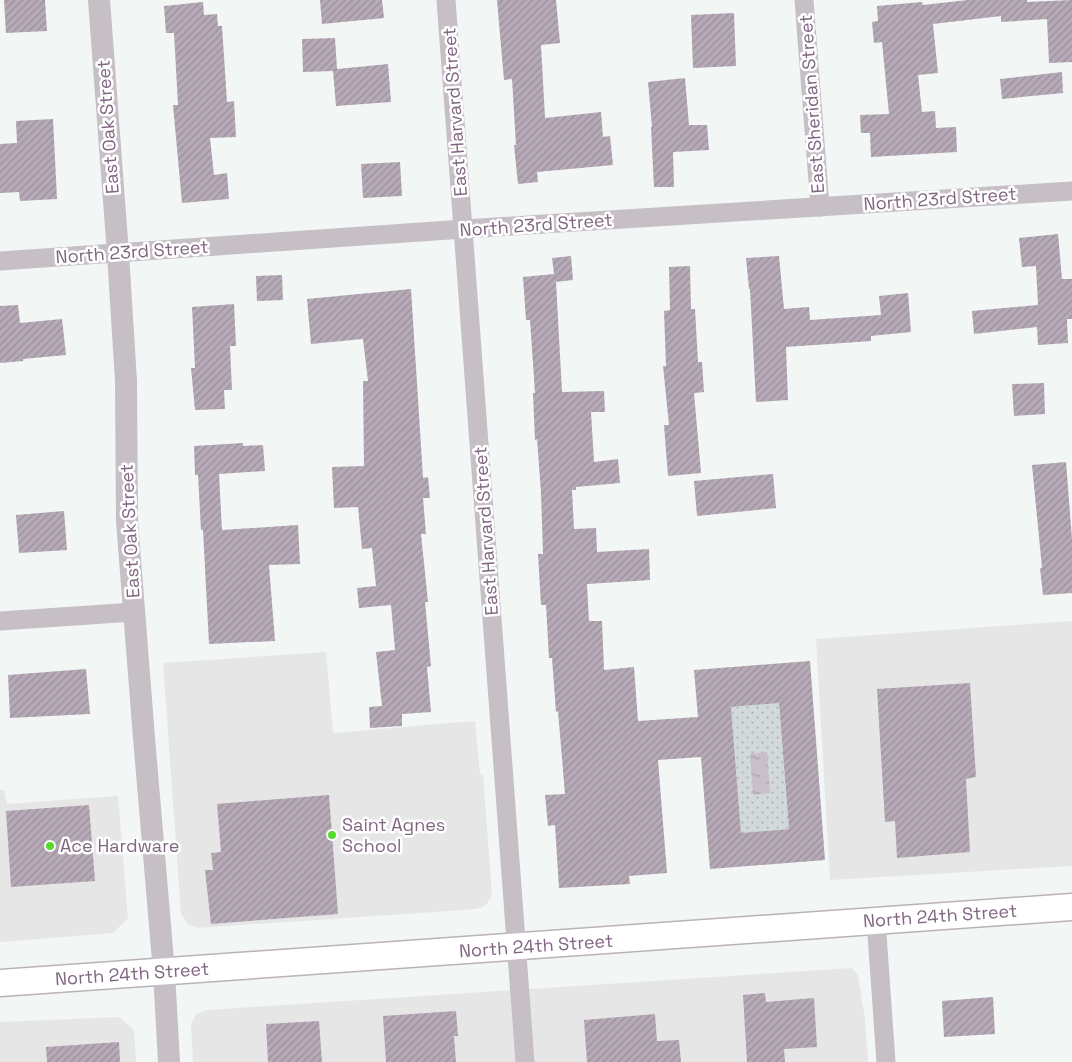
<svg xmlns="http://www.w3.org/2000/svg" width="1072" height="1062" font-family="'Space Grotesk',sans-serif">
  <style>
    .built { fill: #e6e6e7 }
    .grass { fill: url(#grass-dots) }
    .water { fill: url(#water-ripples) }
    .building { fill: url(#building-hatch); fill-rule: evenodd }
    .lines { fill: none; stroke-linecap: round; stroke-linejoin: round }
    .secondary-casing { stroke: #bab1bb; stroke-width: 29 }
    .minor { stroke: #c6bfc6; stroke-width: 19 }
    .tertiary { stroke: #c6bfc6; stroke-width: 22 }
    .secondary { stroke: #fff; stroke-width: 26 }
    .poi-dot { fill: #56db2d; stroke: #fff; stroke-width: 2 }
    .labels { text-anchor: middle; stroke-width: 5; stroke-linejoin: round; paint-order: stroke }
    .street-label { font-size: 18px; fill: #816682; stroke: #fff }
    .poi-label { font-size: 18px; fill: #816682; stroke: #fff; text-anchor: start }
  </style>
  <defs>
    <pattern id="grass-dots" width="8" height="8" patternUnits="userSpaceOnUse" patternTransform="scale(1.25)"><rect width="8" height="8" fill="#d2d9da"/><path d="M2 2h.1M6 6h.1" fill="none" stroke="#b0b4b6" stroke-width="1.8" stroke-linecap="round"/></pattern>
    <pattern id="water-ripples" width="26" height="14" patternUnits="userSpaceOnUse" patternTransform="scale(1.25)"><rect width="26" height="14" fill="#c9bfcc"/><path d="M2 4q2-2 4 0t4 0M15 11q2-2 4 0t4 0" fill="none" stroke="#a99fab"/></pattern>
    <pattern id="building-hatch" width="6" height="6" patternUnits="userSpaceOnUse" patternTransform="scale(1.25)"><rect width="6" height="6" fill="#b6aab7"/><path d="M-1 1l2-2M0 6l6-6M5 7l2-2" fill="none" stroke="#998e9a"/></pattern>
  </defs>
  <rect width="100%" height="100%" fill="#f2f6f4"/>
  <g class="built">
    <path d="M1072,621V866L830,880L816,639Z"/>
    <path d="M326,652L333,733L475,721L480,774L483,775L492,895L486,905L477,909L198,928L188,924L181,914L163,663Z"/>
    <path d="M0,790H4L7,804L118,796L128,918L113,933L0,942Z"/>
    <path d="M852,968L858,975L865,1019L868,1062H193L191,1024L196,1014L207,1010Z"/>
    <path d="M119,1017L134,1030L136,1062H0V1022Z"/>
  </g>
  <path class="grass" d="M779,703L789,829L741,833L731,707Z"/>
  <path class="water" d="M767,752L770,793L753,795L750,754Z"/>
  <g class="building">
    <path d="M4,0H45L47,31L6,33Z"/>
    <path d="M320,0H382L384,18L322,24Z"/>
    <path d="M497,0H556L560,43L541,45L545,118L601,112L603,137L610,136L613,165L537,172L538,182L518,184L514,145H516L512,79L504,80Z"/>
    <path d="M968,0H1027V2L1072,0V62L1049,63L1047,19L1001,22V16L933,24L938,73L918,75L922,112L935,111L936,128L956,127L957,152L871,157L870,133H861L860,115L889,114L882,42L874,43L872,22L878,21L877,6L922,2L923,5Z"/>
    <path d="M203,2L204,15L217,14L218,26H222L227,102L234,101L236,137L210,138L214,175L227,173L229,199L182,203L173,105H178L174,33H166L164,6Z"/>
    <path d="M734,13L736,66L693,68L691,15Z"/>
    <path d="M335,38L337,69L388,64L391,102L336,106L333,71L303,72L302,39Z"/>
    <path d="M1062,72L1063,93L1002,99L1000,79Z"/>
    <path d="M685,78L689,125H707L709,150L673,152L674,187H654L651,127H652L648,82Z"/>
    <path d="M53,119L57,199L20,201L19,192L0,193V144L17,143L16,121Z"/>
    <path d="M400,162L402,196L363,198L361,164Z"/>
    <path d="M1058,234L1062,279H1072V319H1067L1068,343L1038,345L1037,327L974,334L972,311L1038,305L1036,266L1022,267L1019,238Z"/>
    <path d="M571,256L573,280L556,282L562,392L604,391L605,412H591L594,462L618,459L620,483L576,487V490H572L574,529L596,528L597,552L649,549L650,580L587,584L589,621H602L604,670L634,667L638,721L698,717L694,670L810,661L825,860L710,869L701,757L658,760L667,873L629,876L630,884L559,888L555,825L548,826L545,795L565,794L558,711L556,712L552,658H549L546,605H541L538,554H543L541,492L537,439L535,440L533,393H535L530,320H526L523,277L554,274L552,258ZM779,703L789,829L741,833L731,707Z"/>
    <path d="M779,256L784,309L809,307L810,320L881,315L879,296L908,293L911,332L871,336V341L786,347L788,400L756,402L750,289H749L746,258Z"/>
    <path d="M690,266L691,309H695L698,362H702L704,392L694,393L701,473L668,476L664,425H669L663,366H666L664,311L670,310L669,267Z"/>
    <path d="M282,275L283,300L257,301L256,276Z"/>
    <path d="M411,289L423,478L428,477L430,498H423L426,534H421L428,602H425L431,666L427,667L431,712L402,714V726L370,728L369,707L382,706L376,652L395,650L391,605L359,608L357,588L376,586L372,548L362,549L358,507L334,508L332,467L364,466L363,381H368L363,339L311,344L307,299Z"/>
    <path d="M234,304L236,346H230L232,390H224L225,409L195,410L191,368H195L192,307Z"/>
    <path d="M18,305L20,323L62,319L66,355L23,359V361L0,363V306Z"/>
    <path d="M1044,383L1045,414L1014,416L1012,384Z"/>
    <path d="M243,443V446L263,445L265,471L219,474L222,530L298,525L300,564L269,565L275,641L209,644L203,530H201L198,475H195L194,446Z"/>
    <path d="M1066,462L1072,539V593L1043,595L1040,568H1042L1032,465Z"/>
    <path d="M773,474L776,508L697,516L694,481Z"/>
    <path d="M64,511L67,550L19,553L16,515Z"/>
    <path d="M86,669L90,714L10,718L8,675Z"/>
    <path d="M970,683L976,777L966,779L970,852L897,858L895,821L885,822L877,689Z"/>
    <path d="M329,795L338,914L211,924L205,870H213L211,853L221,852L217,804Z"/>
    <path d="M89,805L95,881L11,887L6,811Z"/>
    <path d="M765,993L766,1002L814,998L817,1047L784,1049L785,1062H747L743,995Z"/>
    <path d="M993,997L995,1034L944,1037L942,1001Z"/>
    <path d="M456,1011L458,1036H454L456,1062H386L383,1016Z"/>
    <path d="M655,1014L657,1041L679,1040L681,1062H587L584,1020Z"/>
    <path d="M319,1021L322,1062H268L266,1024Z"/>
    <path d="M119,1042L120,1062H47L46,1047Z"/>
  </g>
  <g class="lines">
    <defs>
      <path id="secondary" d="M0,983L1072,907"/>
    </defs>
    <use href="#secondary" class="secondary-casing"/>
    <g class="minor">
      <path d="M446,0L525,1062"/>
      <path d="M804,0L820,207"/>
      <path d="M0,261L464,229L1072,191"/>
      <path d="M0,621L134,612"/>
      <path d="M876,920L886,1062"/>
    </g>
    <path class="tertiary" d="M99,0L118,254L126,381L127,521L144,738L164,972L169,1062"/>
    <use href="#secondary" class="secondary"/>
  </g>
  <g class="poi-dot">
    <circle cx="332" cy="835" r="5"/>
    <circle cx="50" cy="846" r="5"/>
  </g>
  <g class="labels">
    <g class="street-label">
      <text transform="translate(812 104) rotate(-94)" y="6">East Sheridan Street</text>
      <text transform="translate(455 112) rotate(-94)" y="6">East Harvard Street</text>
      <text transform="translate(108 127) rotate(-94)" y="6">East Oak Street</text>
      <text transform="translate(940 199) rotate(-4)" y="6">North 23rd Street</text>
      <text transform="translate(536 225) rotate(-4)" y="6">North 23rd Street</text>
      <text transform="translate(132 252) rotate(-4)" y="6">North 23rd Street</text>
      <text transform="translate(130 531) rotate(-93)" y="6">East Oak Street</text>
      <text transform="translate(486 531) rotate(-94)" y="6">East Harvard Street</text>
      <text transform="translate(940 916) rotate(-4)" y="6">North 24th Street</text>
      <text transform="translate(536 946) rotate(-4)" y="6">North 24th Street</text>
      <text transform="translate(132 974) rotate(-4)" y="6">North 24th Street</text>
    </g>
    <g class="poi-label">
      <text x="342" y="831">Saint Agnes<tspan x="342" dy="21">School</tspan></text>
      <text x="60" y="852">Ace Hardware</text>
    </g>
  </g>
</svg>
